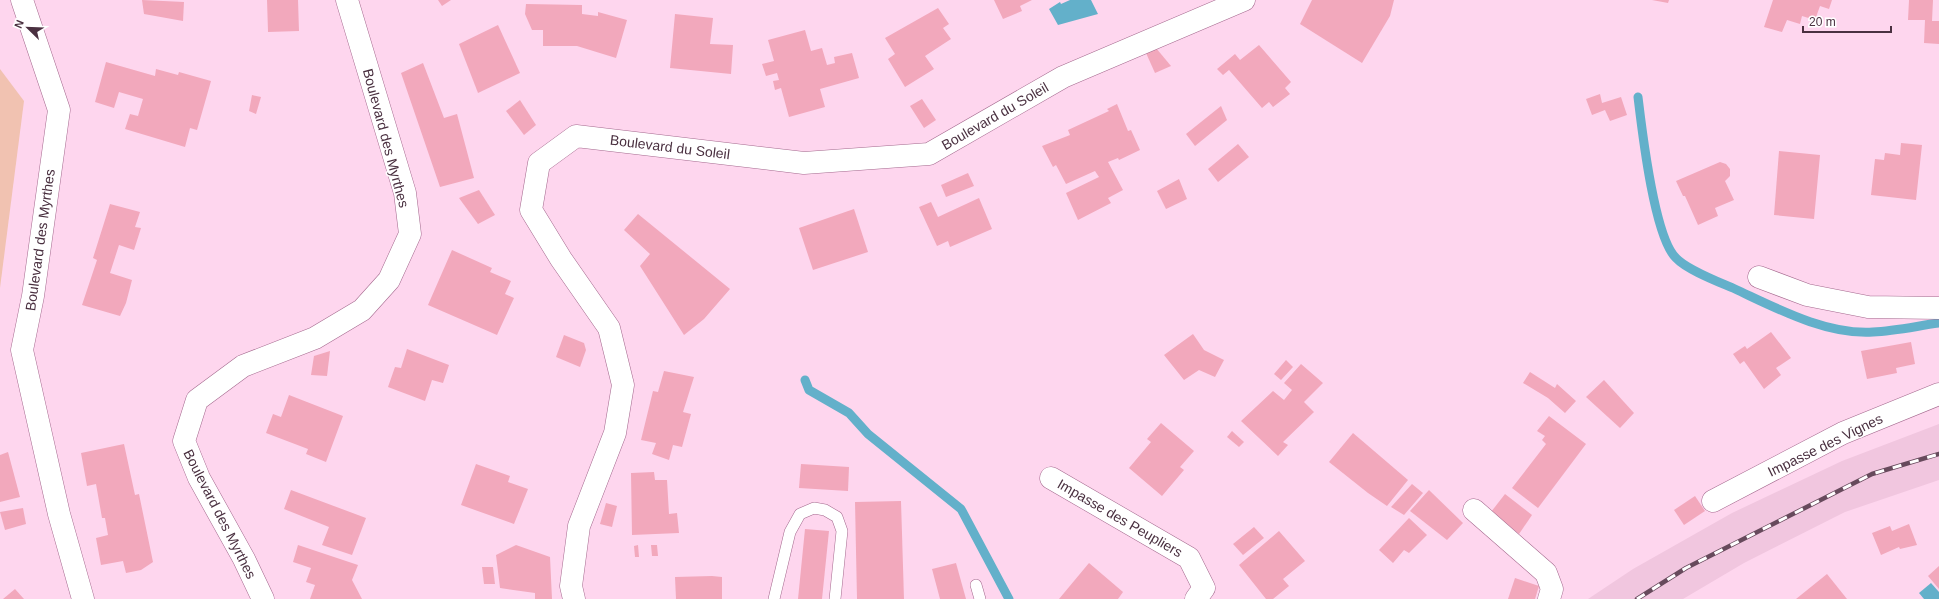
<svg xmlns="http://www.w3.org/2000/svg" width="1939" height="599" font-family="Arial,sans-serif">
  <style>
    .built { fill: #f1c6df }
    .green { fill: #f1c2b1 }
    .water { fill: #63b0ca }
    .lines { fill: none; stroke-linecap: round; stroke-linejoin: round }
    .stream { stroke: #63b0ca; stroke-width: 9 }
    .building { fill: #f2a8bc }
    .service-casing { stroke: #a4698e; stroke-width: 12 }
    .minor-casing { stroke: #a4698e; stroke-width: 23 }
    .service { stroke: #fff; stroke-width: 11 }
    .minor { stroke: #fff; stroke-width: 22 }
    .rail-casing { stroke: #674a5c; stroke-width: 4.5 }
    .rail { stroke: #fff; stroke-width: 3; stroke-dasharray: 9; stroke-linecap: butt }
    .labels { text-anchor: middle; stroke-width: 3; stroke-linejoin: round; paint-order: stroke }
    .street-label { font-size: 14px; fill: #4a3040; stroke: #fff }
  </style>
  <rect width="100%" height="100%" fill="#fed6ee"/>
  <path class="built" d="M1939,424V480L1845,512L1744,563L1683,599H1588L1633,569L1732,513L1842,461Z"/>
  <path class="green" d="M0,69L24,101L0,288Z"/>
  <g class="water">
    <path d="M1070,0H1091L1098,14L1058,25L1049,9L1060,2L1061,4Z"/>
    <path d="M1931,583L1939,592V599H1924L1919,593Z"/>
  </g>
  <g class="lines">
    <g class="stream">
      <path d="M1638,97C1642,130 1654,237 1676,258C1687,270 1719,282 1735,289C1776,308 1826,335 1873,332C1895,331 1917,326 1939,323"/>
      <path d="M805,380L809,390L849,413L868,434L961,509L1009,599"/>
    </g>
  </g>
  <g class="building">
    <path d="M142,0L184,2L183,21L144,14Z"/>
    <path d="M267,0H298L299,31L268,32Z"/>
    <path d="M438,0H451L442,6Z"/>
    <path d="M994,0H1032L1020,6L1022,11L1003,19Z"/>
    <path d="M1312,0H1394L1390,16L1362,63L1300,24Z"/>
    <path d="M1652,0H1669L1668,3Z"/>
    <path d="M1773,0H1832L1829,9L1820,6L1815,20L1802,16L1800,24L1787,20L1782,32L1764,27Z"/>
    <path d="M1909,0H1933L1932,21H1939V44L1924,43L1925,20H1908Z"/>
    <path d="M526,4L582,5V14L598,16V12L627,20L616,58L577,46H543V30H532L525,14Z"/>
    <path d="M938,8L949,24L943,28L951,39L925,56L934,69L905,87L888,59L895,54L885,38Z"/>
    <path d="M675,14L713,18L710,44L733,45L731,74L670,68Z"/>
    <path d="M498,25L520,73L478,93L459,44Z"/>
    <path d="M805,30L811,51L822,48L827,65L835,63L834,57L852,53L859,78L820,89L825,107L789,117L781,88L775,90L773,81L779,80L777,73L766,76L762,64L774,61L768,40Z"/>
    <path d="M1259,45L1291,82L1285,88L1290,94L1273,107L1269,102L1262,108L1229,70L1223,75L1217,69L1235,54L1240,60Z"/>
    <path d="M1156,48L1171,66L1155,73L1146,53Z"/>
    <path d="M106,62L155,76L156,69L178,75L179,72L211,81L197,130L190,128L185,147L125,129L130,114L138,116L143,99L119,92L114,108L95,102Z"/>
    <path d="M423,63L444,118L457,114L474,178L440,187L401,73Z"/>
    <path d="M1600,94L1602,103L1621,97L1627,115L1610,121L1605,110L1592,115L1586,99Z"/>
    <path d="M252,95L261,97L256,114L249,111Z"/>
    <path d="M922,99L936,120L924,128L910,106Z"/>
    <path d="M520,100L536,125L524,135L506,111Z"/>
    <path d="M1117,104L1128,131L1131,130L1140,150L1119,160L1118,158L1108,162L1123,190L1108,198L1111,203L1078,220L1066,193L1099,177L1095,171L1066,184L1056,165L1053,167L1042,146L1070,135L1068,130L1109,111L1107,109Z"/>
    <path d="M1221,106L1227,120L1195,146L1186,134Z"/>
    <path d="M1901,143L1922,145L1916,200L1871,195L1875,159L1884,160L1885,153L1900,155Z"/>
    <path d="M1238,144L1249,157L1218,182L1208,169Z"/>
    <path d="M1779,151L1820,155L1814,219L1774,215Z"/>
    <path d="M1720,162L1726,164L1730,169V176L1725,181L1734,200L1715,208L1718,216L1698,225L1685,196H1683L1676,181Z"/>
    <path d="M968,173L974,186L946,197L941,185Z"/>
    <path d="M1179,179L1187,199L1166,209L1157,191Z"/>
    <path d="M479,190L495,215L478,224L459,198Z"/>
    <path d="M979,198L992,229L950,247L948,241L937,246L919,207L931,202L938,217Z"/>
    <path d="M110,204L140,212L135,227L141,228L134,250L119,245L110,273L132,280L126,303L120,316L82,305L97,260L93,258Z"/>
    <path d="M854,209L868,252L813,270L799,228Z"/>
    <path d="M638,214L730,289L704,319L684,335L640,266L650,254L624,230Z"/>
    <path d="M452,250L492,268L490,272L511,281L505,294L514,298L497,335L428,305Z"/>
    <path d="M1771,332L1791,358L1776,368L1781,375L1764,389L1744,361L1740,364L1733,354L1745,346L1747,349Z"/>
    <path d="M1193,334L1204,350L1224,360L1215,377L1199,370L1184,380L1164,355Z"/>
    <path d="M564,335L584,343L586,350L580,367L556,357Z"/>
    <path d="M1911,342L1915,364L1896,368L1897,373L1867,379L1861,351Z"/>
    <path d="M407,349L449,365L443,383L432,380L425,401L388,387L395,367L401,368Z"/>
    <path d="M330,351L327,376L311,375L314,356Z"/>
    <path d="M1286,360L1293,367L1281,380L1274,374Z"/>
    <path d="M1301,364L1323,383L1304,402L1314,412L1283,442L1288,445L1278,456L1241,421L1273,391L1284,400L1292,390L1284,383Z"/>
    <path d="M664,371L694,377L683,412L691,414L682,447L673,445L669,460L652,454L656,443L641,440L653,391L658,392Z"/>
    <path d="M1530,372L1555,388L1557,384L1576,401L1565,413L1548,398L1523,383Z"/>
    <path d="M1604,380L1634,413L1620,428L1586,397Z"/>
    <path d="M289,395L343,416L326,462L306,454L308,449L266,433L273,414L281,417Z"/>
    <path d="M1549,416L1586,444L1538,508L1512,488L1546,444L1542,440L1545,436L1537,431Z"/>
    <path d="M1161,423L1194,451L1180,467L1184,470L1162,496L1129,468L1151,442L1147,439Z"/>
    <path d="M1232,431L1244,442L1239,447L1227,437Z"/>
    <path d="M1353,433L1408,480L1387,506L1368,493L1329,462Z"/>
    <path d="M124,444L135,495L139,494L153,562L141,570L126,573L123,561L101,565L96,538L108,535L105,518H102L96,484L87,486L81,453Z"/>
    <path d="M8,452L20,497L0,502V455Z"/>
    <path d="M476,464L510,476L508,482L528,489L514,524L461,505Z"/>
    <path d="M801,464L849,467L848,491L799,488Z"/>
    <path d="M654,472L655,480H667L669,514L677,513L679,533L632,535L631,473Z"/>
    <path d="M1412,484L1423,493L1404,515L1391,507Z"/>
    <path d="M291,490L366,518L352,555L322,545L329,527L284,509Z"/>
    <path d="M1429,490L1463,523L1447,540L1410,511Z"/>
    <path d="M1505,494L1532,515L1519,534L1491,512Z"/>
    <path d="M1695,496L1705,511L1684,525L1674,510Z"/>
    <path d="M901,501L904,599H857L855,502Z"/>
    <path d="M606,503L617,506L612,527L600,524Z"/>
    <path d="M23,508L26,524L5,530L0,512Z"/>
    <path d="M1409,518L1427,535L1409,553L1404,550L1393,563L1379,550Z"/>
    <path d="M1909,524L1917,545L1900,549L1899,547L1881,555L1872,533L1890,526L1892,531Z"/>
    <path d="M1254,527L1264,538L1243,555L1233,544Z"/>
    <path d="M805,529L829,531L822,599H798Z"/>
    <path d="M1279,531L1305,561L1283,579L1289,586L1273,599H1266L1239,565Z"/>
    <path d="M298,545L358,565L352,580L362,599H310L315,585L306,582L311,568L293,562Z"/>
    <path d="M516,545L550,557L552,599H535V593L500,588L496,555Z"/>
    <path d="M638,545L639,557H635L634,546Z"/>
    <path d="M651,545H657L658,556H652Z"/>
    <path d="M956,563L966,599H940L932,569Z"/>
    <path d="M1089,563L1123,592L1118,599H1059Z"/>
    <path d="M1939,566V589L1928,576Z"/>
    <path d="M482,567H493L495,584H484Z"/>
    <path d="M1827,574L1847,599H1796Z"/>
    <path d="M712,576L722,577V599H676L675,577Z"/>
    <path d="M1515,578L1539,586L1535,599H1508Z"/>
    <path d="M15,589L24,599H3Z"/>
  </g>
  <g class="lines">
    <defs>
      <g id="service">
        <path d="M976,585L980,599"/>
        <path d="M774,599L790,532L800,514L814,508L825,510L837,517L842,531L835,599"/>
      </g>
      <g id="minor">
        <path d="M22,0L59,110L33,296L22,350L59,514L83,599"/>
        <path d="M1759,277L1807,295L1868,307L1939,308"/>
        <path d="M1051,478L1189,558L1204,588L1196,599"/>
        <path d="M1713,501L1843,433L1939,394"/>
        <path d="M1474,510L1546,573L1552,589L1549,599"/>
        <path d="M263,599L244,559L199,478L184,441L197,400L243,366L315,338L362,310L389,280L410,234L405,193L347,0"/>
        <path d="M574,599L571,586L579,526L615,433L623,385L609,328L561,259L531,210L539,163L576,136L804,163L929,154L1063,77L1244,0"/>
      </g>
    </defs>
    <use href="#service" class="service-casing"/>
    <use href="#minor" class="minor-casing"/>
    <use href="#service" class="service"/>
    <use href="#minor" class="minor"/>
    <defs>
      <path id="rail" d="M1637,599L1686,568L1872,474L1939,454"/>
    </defs>
    <use href="#rail" class="rail-casing"/>
    <use href="#rail" class="rail"/>
  </g>
  <g class="labels">
    <g class="street-label">
      <text transform="translate(995 116) rotate(-30)" y="5">Boulevard du Soleil</text>
      <text transform="translate(386 138) rotate(75)" y="5">Boulevard des Myrthes</text>
      <text transform="translate(670 147) rotate(7)" y="5">Boulevard du Soleil</text>
      <text transform="translate(40 240) rotate(-82)" y="5">Boulevard des Myrthes</text>
      <text transform="translate(1825 445) rotate(-26)" y="5">Impasse des Vignes</text>
      <text transform="translate(220 514) rotate(63)" y="5">Boulevard des Myrthes</text>
      <text transform="translate(1120 518) rotate(30)" y="5">Impasse des Peupliers</text>
    </g>
  </g>
  <g transform="translate(28 28) rotate(293)" stroke="#ffffff" stroke-width="3" paint-order="stroke">
  <path d="M0-3L7 15L0 10L-7 15Z" fill="#4a3040"/>
  <text y="-6" font-size="11" font-weight="bold" text-anchor="middle" fill="#4a3040">N</text>
  </g>
  <path d="M1803 26v6h88v-6" fill="none" stroke="#4a3040" stroke-width="2"/>
  <text x="1809" y="26" font-size="12" fill="#4a3040" stroke="#ffffff" stroke-width="3" paint-order="stroke">20 m</text>
</svg>
